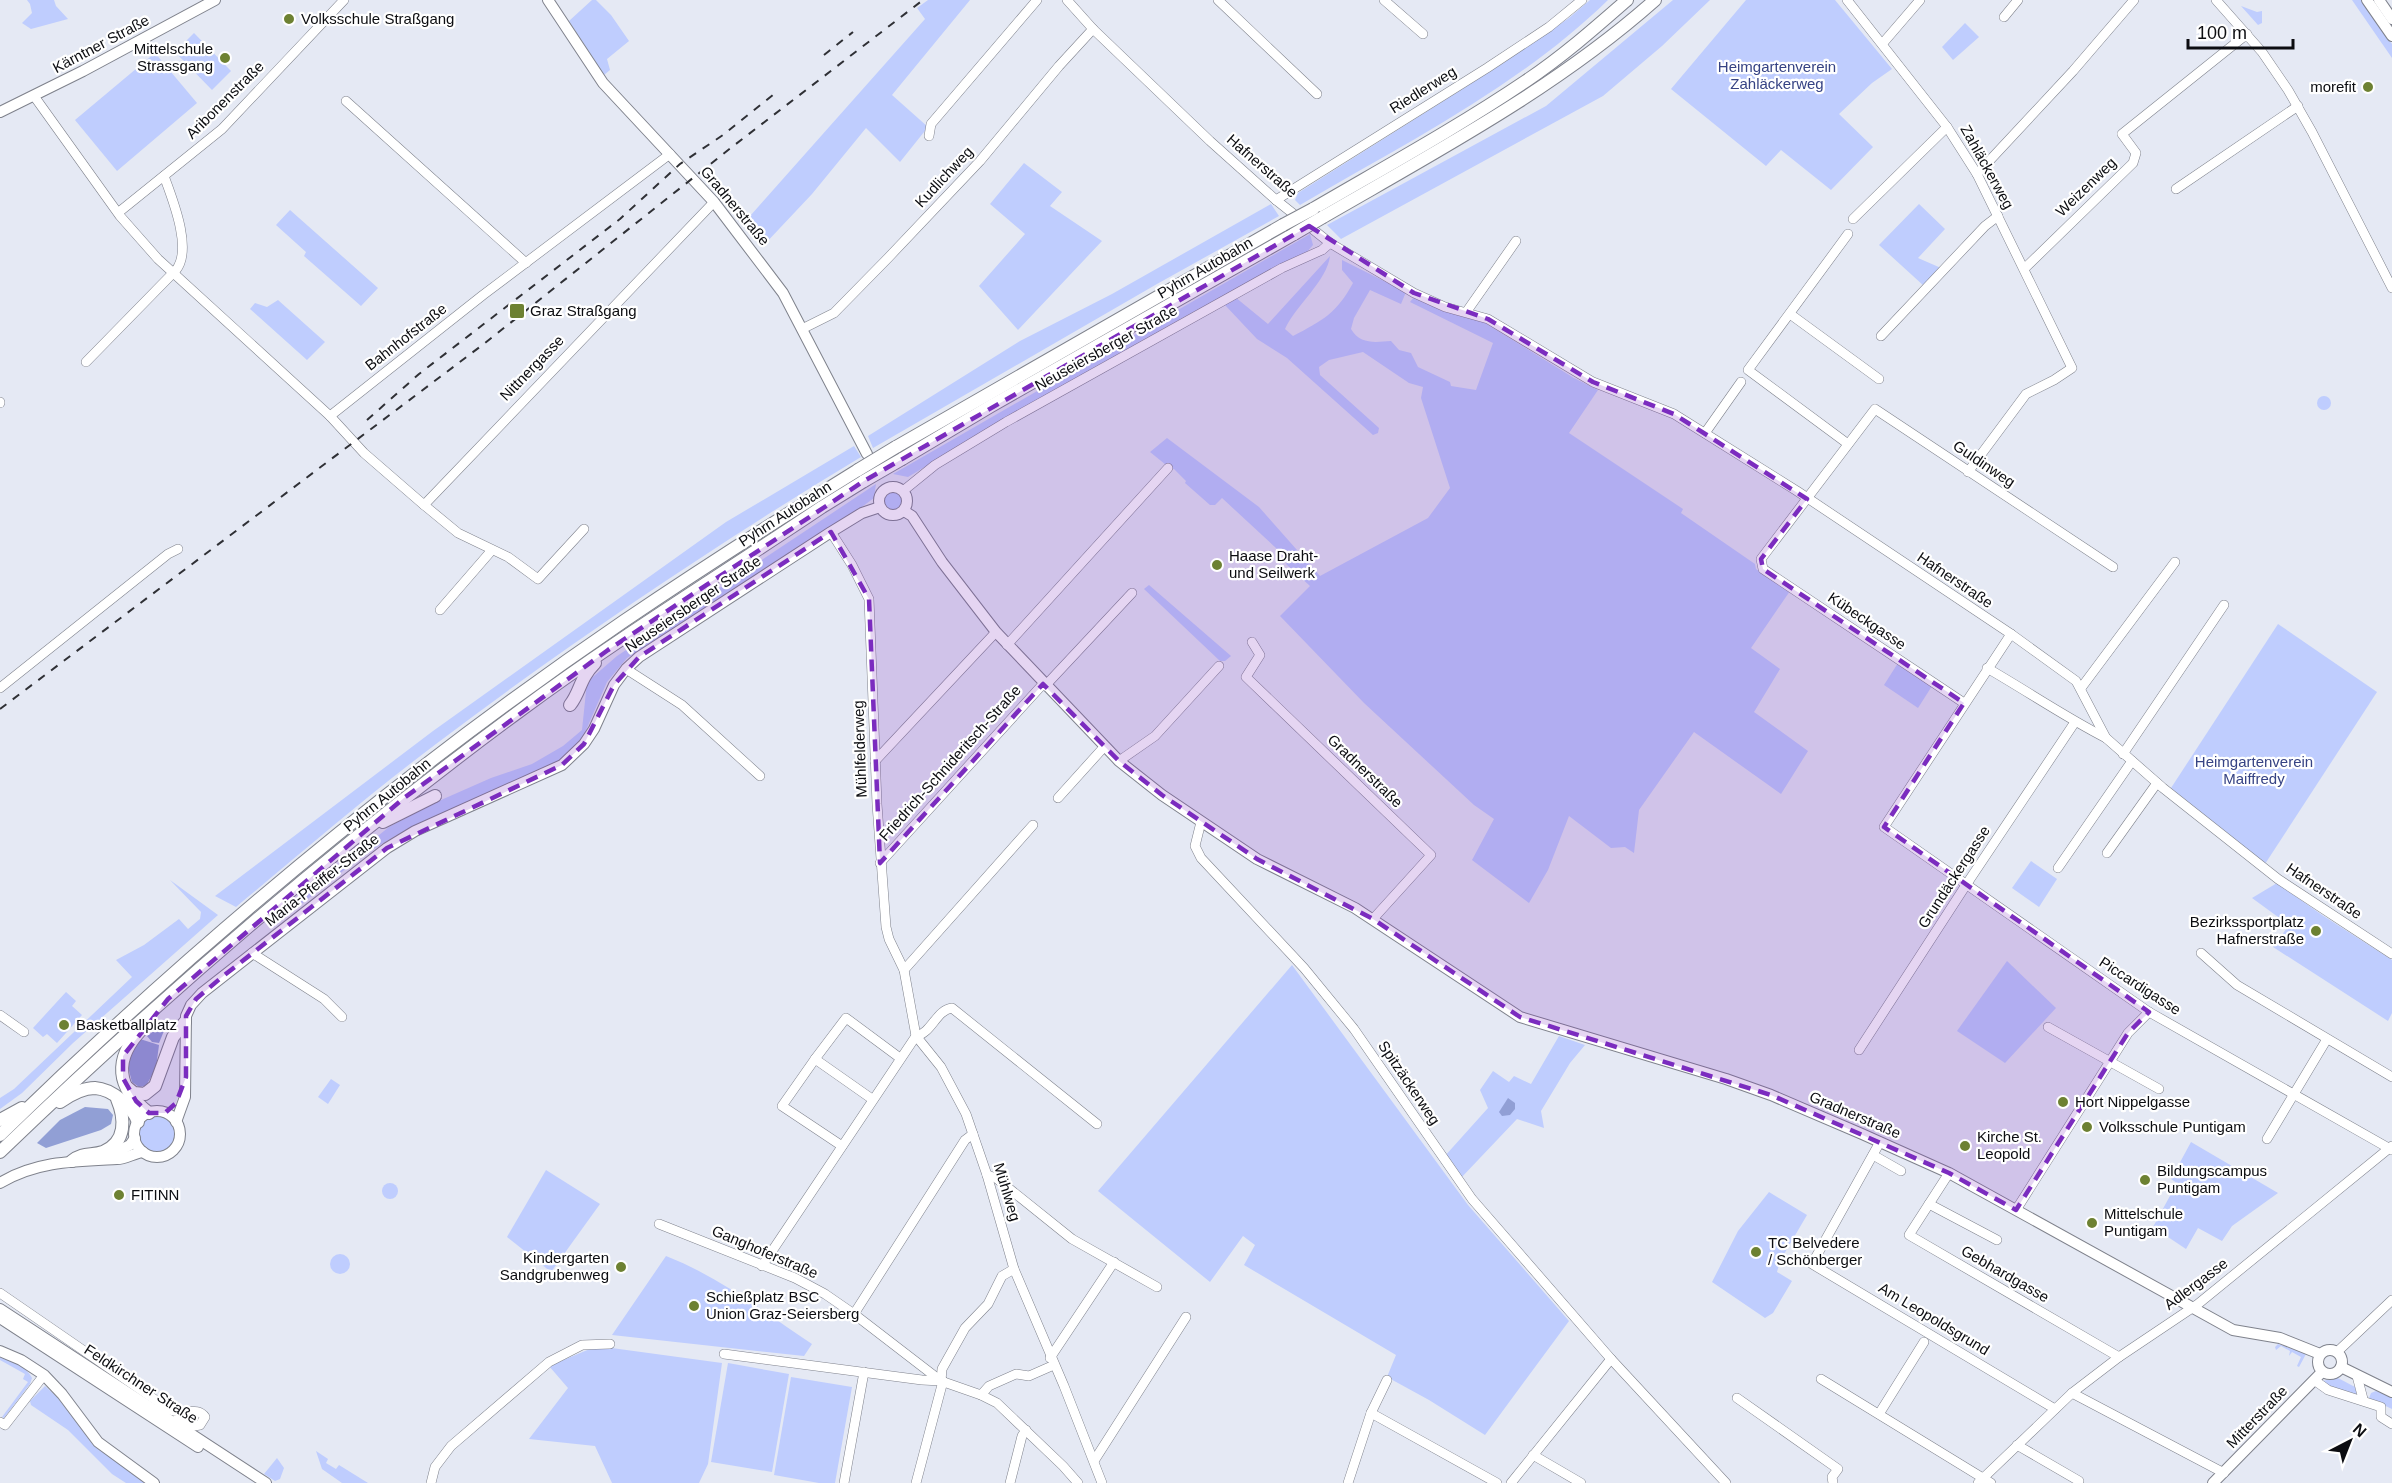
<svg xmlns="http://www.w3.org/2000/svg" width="2392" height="1483" font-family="Arial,sans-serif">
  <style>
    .green { fill: #bfcdfe }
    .water { fill: #919fd5 }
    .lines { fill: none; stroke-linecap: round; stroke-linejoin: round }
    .minor-casing { stroke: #7f828c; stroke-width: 10 }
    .major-casing { stroke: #7f828c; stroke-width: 12 }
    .highway-casing { stroke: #7f828c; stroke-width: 14 }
    .minor { stroke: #fff; stroke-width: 9 }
    .major { stroke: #fff; stroke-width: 10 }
    .highway { stroke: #fff; stroke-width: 12 }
    .rail { stroke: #2f3035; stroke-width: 2; stroke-dasharray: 8 8; stroke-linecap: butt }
    .highway-bridge-casing { stroke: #7f828c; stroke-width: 14; stroke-linecap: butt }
    .highway-bridge { stroke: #fff; stroke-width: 12 }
    .marked { fill: #7b2cbf; fill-opacity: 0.2; stroke: #7b2cbf; stroke-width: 4.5; stroke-dasharray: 12 8; stroke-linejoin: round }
    .poi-dot { fill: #6d8132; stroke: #fff; stroke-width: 2 }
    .labels { text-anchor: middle; stroke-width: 4.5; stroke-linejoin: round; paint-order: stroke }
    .poi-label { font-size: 15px; fill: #0c0d11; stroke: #fff; text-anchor: start }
    .street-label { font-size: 15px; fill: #0c0d11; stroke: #fff }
    .park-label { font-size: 15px; fill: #364384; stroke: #fff }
  </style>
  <rect width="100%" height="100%" fill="#e5e9f4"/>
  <g class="green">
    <path d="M27,0H54L56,6L68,19L31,29L22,23L32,13L30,4Z"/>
    <path d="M592,0H596L611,15L629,41L607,59L610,70L604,75L569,21Z"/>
    <path d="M928,0H970L892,95L928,127L900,162L866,128L812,194L763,246L743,224L925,19L917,8Z"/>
    <path d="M1590,0H1608C1520,86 1406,143 1300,205L1295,200L1298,193L1502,64L1569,18Z"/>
    <path d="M1673,0H1710L1662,46L1603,96L1341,239L1327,225L1546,106Z"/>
    <path d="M1746,0H1835L1892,69L1872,83L1839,114L1873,147L1831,190L1781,150L1766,166L1671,89Z"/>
    <path d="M2352,0H2361L2392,44V58Z"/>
    <path d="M2241,6L2257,12L2262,11V23L2258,25Z"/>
    <path d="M1965,23L1979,37L1953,60L1942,47Z"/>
    <path d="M194,33L231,71L212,90L175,52Z"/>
    <path d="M155,53L197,103L117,171L75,120Z"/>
    <path d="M1024,163L1062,192L1050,206L1102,241L1018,330L979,286L1025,234L990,204Z"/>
    <path d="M1271,204L1279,216L1157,284L873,448L868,436L1020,341L1112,294Z"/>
    <path d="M1919,204L1945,229L1918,258L1941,268L1924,286L1879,245Z"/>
    <path d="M290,210L378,288L361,306L304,256L306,252L276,225Z"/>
    <path d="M1310,234L1313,245L1307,252L1186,316L1047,394L908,477L893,474Z"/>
    <path d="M1330,256C1327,281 1296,305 1285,329L1293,336C1322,321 1337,313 1353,283L1342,270V260L1406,292L1401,304L1370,290L1354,318L1351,329C1360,345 1376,342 1391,341L1399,350L1411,353L1418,367L1450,382L1451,386L1476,390L1493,343L1410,302L1414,297L1477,318L1574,378L1598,390L1569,433L1683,509L1681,513L1755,564L1756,569L1790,591L1751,648L1780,669L1754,712L1808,751L1781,794L1694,732L1639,810L1634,853L1625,847L1611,848L1569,816L1548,870L1529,903L1472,860L1494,819L1474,805L1364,703L1280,616L1310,586L1286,564L1289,560L1222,498L1215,505H1210L1185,483L1186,481L1174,469H1171L1150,452L1167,438L1259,507L1320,576L1428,518L1450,488L1421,398L1423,387L1409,383L1363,352L1329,360L1319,367L1320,375L1379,428L1378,433L1373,435L1287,358L1257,339L1224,304L1235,297L1268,324Z"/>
    <path d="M278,300L325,342L307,360L250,309L255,303L267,307Z"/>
    <circle cx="2324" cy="403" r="7"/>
    <path d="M854,446L861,457C715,545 572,641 436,744C367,796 302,852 236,907L215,896L433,731L726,522Z"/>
    <path d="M876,484L874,498L859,509L627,658L607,682L583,737L562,759L395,836L362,856L295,909V903L389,827L432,804L491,778L532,764L563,746L582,730L587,682L617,656Z"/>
    <circle cx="894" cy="501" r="11"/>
    <path d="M1149,585L1231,656L1225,661H1220L1144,589Z"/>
    <path d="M2278,624L2377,692L2265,864L2171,788Z"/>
    <path d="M1898,663L1932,686L1918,708L1884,685Z"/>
    <path d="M2031,861L2057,879L2039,907L2012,888Z"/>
    <path d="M170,880L218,915L73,1043L22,1093L0,1109V1098L14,1089L132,977L116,960L144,945L179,919L188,929L200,919L201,912Z"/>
    <path d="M2277,883L2322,915L2392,960V1013L2388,1021L2273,947L2289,925L2252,898Z"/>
    <path d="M2007,961L2056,1008L2005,1063L1957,1031Z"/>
    <path d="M1292,965L1468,1205L1569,1321L1485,1435L1429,1400L1387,1377L1396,1355L1244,1265L1255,1245L1243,1236L1210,1282L1098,1191Z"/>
    <path d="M66,992L76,1001L72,1006L82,1015L57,1043L47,1034L43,1037L33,1028Z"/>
    <path d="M1559,1036L1585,1045L1570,1063L1541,1111L1544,1128L1517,1119L1460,1179L1444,1157L1488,1108L1480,1090L1493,1071L1509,1082L1514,1076L1531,1084Z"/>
    <path d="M331,1079L340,1085L328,1104L318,1097Z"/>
    <circle cx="157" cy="1134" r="19"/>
    <path d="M2191,1142L2278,1193L2232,1226L2222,1241L2198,1228L2186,1249L2153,1227L2177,1183L2171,1179Z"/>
    <path d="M546,1170L600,1204L551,1272L507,1237Z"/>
    <circle cx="390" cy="1191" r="8"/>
    <path d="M1769,1192L1807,1215L1780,1261L1777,1272L1792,1281L1773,1313L1765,1318L1712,1282L1738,1231Z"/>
    <circle cx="340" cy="1264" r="10"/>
    <path d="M666,1256C720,1277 764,1312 812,1344L804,1356L612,1335Z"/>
    <path d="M2278,1344L2306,1354L2299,1367L2297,1366L2301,1357L2292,1352L2289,1356L2290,1351L2281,1346L2276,1350L2275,1347Z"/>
    <path d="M597,1346L722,1363L708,1464L699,1483H612L595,1446L529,1439L568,1388L549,1366Z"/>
    <path d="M0,1356C12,1361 26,1366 32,1378L30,1384L4,1418L2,1417L28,1382L23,1379L25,1374L0,1360Z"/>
    <path d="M728,1363L789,1374L772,1472L711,1462Z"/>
    <path d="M791,1377L852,1387L835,1483H819L774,1475Z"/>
    <path d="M2338,1378L2355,1387L2357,1395L2332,1389L2322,1381Z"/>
    <path d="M45,1386L58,1398L94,1446L145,1483H126L112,1474L68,1430L31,1405L30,1401Z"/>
    <path d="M2376,1391L2392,1397V1409L2369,1398L2371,1393Z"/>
    <path d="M316,1451L328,1459L326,1463L336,1469L339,1465L368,1483H342L322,1469Z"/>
    <path d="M277,1458L284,1468L280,1479L275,1481L264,1474Z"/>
  </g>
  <g class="water">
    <path d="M161,1026H166L159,1043L152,1042L147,1036Z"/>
    <path d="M140,1039L159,1045L156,1068L146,1086L139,1087L132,1082C126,1061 126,1057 140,1039Z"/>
    <path d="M1508,1098L1515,1103V1109L1510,1115L1502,1116L1499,1112Z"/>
    <path d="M85,1107L108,1109L113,1115L111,1124L101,1130L46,1148L37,1143L60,1120Z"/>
  </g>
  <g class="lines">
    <defs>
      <g id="minor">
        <path d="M1067,0L1093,29L1210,141L1276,200L1330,243L1414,293L1445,307L1488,319L1593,382L1674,414L1797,491L2011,634L2076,681L2106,738L2163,788L2278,879L2392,954"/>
        <path d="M1218,0L1317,94"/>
        <path d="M1384,0L1423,34"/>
        <path d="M1847,0L1947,127L1977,174L2072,368L2054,380L2026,394L1968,472"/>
        <path d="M2216,0L2262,52L2288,90L2312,132L2392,288"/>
        <path d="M2004,17L2018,0"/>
        <path d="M1883,43L1920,0"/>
        <path d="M34,96L120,216L158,259L330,416L364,453L424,505L458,533L508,557L538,579L584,529"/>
        <path d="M346,101L526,263"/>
        <path d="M929,136L931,124L1037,0"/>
        <path d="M1977,174L2073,71L2134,0"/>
        <path d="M2176,189L2298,106"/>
        <path d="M1276,200L1487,68L1549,27L1582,0"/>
        <path d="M119,212L222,129L344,0"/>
        <path d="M1853,219L1947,127"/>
        <path d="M1848,234L1748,370L1848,444"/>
        <path d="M2025,268L2133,163L2136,153L2122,134L2247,34"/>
        <path d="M1467,311L1516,241"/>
        <path d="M1790,314L1879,379"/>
        <path d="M802,329L834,313L888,258L980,161L1059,66L1093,29"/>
        <path d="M1881,336L1985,226L1998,216"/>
        <path d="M86,362L176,270C193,249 172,198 164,176"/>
        <path d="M0,403V402"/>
        <path d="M330,416L483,295L670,154"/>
        <path d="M1705,433L1741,382"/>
        <path d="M903,491L935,465L1006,422L1282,268L1322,250L1330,243"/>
        <path d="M424,505L714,202"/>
        <path d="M831,532L852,565L869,599L877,804L886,927L889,939L904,970L916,1036L941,1067L966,1114L987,1175L1014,1269L1064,1386L1102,1483"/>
        <path d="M440,610L492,550"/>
        <path d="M2011,634L1884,827L2149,1012L2392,1150"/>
        <path d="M1252,642L1260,655L1246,677L1431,855L1373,919"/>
        <path d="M1007,645L1168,468"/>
        <path d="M1987,668C2027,691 2065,717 2106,738"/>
        <path d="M626,669L682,705L760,776"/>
        <path d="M1045,686L1132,593"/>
        <path d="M0,688L168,554L178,549"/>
        <path d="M2081,688L2175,562"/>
        <path d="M1964,703L1763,569L1761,559L1875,409L2113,567"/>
        <path d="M2123,754L2224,605"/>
        <path d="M875,761L996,632"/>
        <path d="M1119,761L1155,736L1219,666"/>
        <path d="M1058,798L1104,747"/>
        <path d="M1201,822L1195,846L1201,858L1304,968L1354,1029L1472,1199L1611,1359L1726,1483"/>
        <path d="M2107,853L2157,783"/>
        <path d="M880,863L1043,684"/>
        <path d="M2058,868L2132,761"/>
        <path d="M252,953L324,999L342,1017"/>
        <path d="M2201,953L2237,985L2392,1077"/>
        <path d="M904,970L1033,825"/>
        <path d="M0,1015L24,1032"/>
        <path d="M2048,1027L2159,1089"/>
        <path d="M916,1036C932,1033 936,1010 952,1008L1097,1124"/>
        <path d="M1859,1050L1966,885L2075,722"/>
        <path d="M815,1059L846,1018L900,1058"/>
        <path d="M2267,1139L2327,1039"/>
        <path d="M1880,1142L1812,1264L2055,1409"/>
        <path d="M842,1146L782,1106L815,1059L872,1099"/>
        <path d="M1873,1155L1901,1171"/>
        <path d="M1949,1173L1909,1235L2119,1357"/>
        <path d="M987,1175L996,1178L1072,1239L1157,1287"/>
        <path d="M1929,1204L1997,1240"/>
        <path d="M2016,1210L2128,1033L2149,1012"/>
        <path d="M659,1224L795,1278L825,1294L854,1314L941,1381L981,1395L997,1403L1063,1466L1078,1483"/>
        <path d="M762,1266L916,1036"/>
        <path d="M0,1293L170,1410C183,1415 198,1406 205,1417L200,1425L194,1426L176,1420"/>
        <path d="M854,1314L965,1140L973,1134"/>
        <path d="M2337,1352L2392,1300"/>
        <path d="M724,1354L922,1380L941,1381L942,1369L965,1328L988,1304L1002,1276L1014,1269"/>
        <path d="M1050,1358L1114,1262"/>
        <path d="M2357,1376L2363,1399"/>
        <path d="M1821,1379L1991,1483"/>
        <path d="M2314,1380L2328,1390L2381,1407V1417L2392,1424"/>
        <path d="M2072,1393L2224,1473"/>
        <path d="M981,1395L989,1386L1016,1374L1029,1376L1054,1365"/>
        <path d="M1737,1398L1838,1469L1832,1477L1833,1483"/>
        <path d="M1371,1413L1497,1483"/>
        <path d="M1879,1414L1924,1342"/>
        <path d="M0,1422L5,1425L44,1375"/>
        <path d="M2017,1445L2079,1481"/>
        <path d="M1533,1455L1581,1483"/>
        <path d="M1094,1461L1186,1317"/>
        <path d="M431,1483L435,1467L451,1446L549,1362L582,1345L610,1344"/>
        <path d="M844,1483L864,1372"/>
        <path d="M916,1483L943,1381"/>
        <path d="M1010,1483L1022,1436L1026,1430"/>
        <path d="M1348,1483L1371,1413L1387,1380"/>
        <path d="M1511,1483L1611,1359"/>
        <path d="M1978,1483L2072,1393L2119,1357L2198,1304L2392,1146"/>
      </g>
      <g id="major">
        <path d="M548,0L603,83L714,202L783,293L867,454"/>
        <path d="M2367,0L2392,36"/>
        <path d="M2379,0L2392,19"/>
        <path d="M0,112L83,71L215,0"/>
        <circle cx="893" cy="501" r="14"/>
        <path d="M904,511L912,516L942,562L996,632L1119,761L1162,795L1257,859L1355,908L1520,1017L1726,1079L1771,1095L1862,1134L1949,1173L2233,1330L2280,1338L2320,1354"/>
        <circle cx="157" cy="1134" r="23"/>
        <path d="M176,1122L185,1097L186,1016L191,1005L202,993L387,848L415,831L562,765L584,744L594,729L614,685L626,669L639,657L831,532L862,513L880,507"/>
        <path d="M109,1156L130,1145L135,1138"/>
        <path d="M0,1183C36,1161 76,1161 117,1159C126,1159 134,1153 143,1152"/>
        <path d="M0,1309L266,1483"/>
        <path d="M0,1318L198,1447"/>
        <circle cx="2330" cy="1362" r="12"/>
        <path d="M0,1351L21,1360L44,1375L62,1394L98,1442L154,1483"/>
        <path d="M2341,1367L2392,1392"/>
        <path d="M2213,1483L2322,1372"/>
      </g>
      <g id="highway">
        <path d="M1313,209C1385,167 1458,127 1526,81C1562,57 1595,28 1627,0"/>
        <path d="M1323,217C1437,151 1556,88 1655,0"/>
        <path d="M896,447L1283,225"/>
        <path d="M902,459L991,406L1294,234"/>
        <path d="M570,705C581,691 579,679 595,663"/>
        <path d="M383,822L435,796"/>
        <path d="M142,1029C113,1059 116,1088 149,1113"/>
        <path d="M128,1088L134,1093L145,1094L155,1086L173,1037L185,1022"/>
        <path d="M60,1102C70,1095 82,1088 95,1088C112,1089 133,1107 138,1122"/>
        <path d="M0,1120L22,1108"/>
        <path d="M0,1135C193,947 401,773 624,621C701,569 779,519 858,470"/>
        <path d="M0,1152C164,994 338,845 521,710C618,638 721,575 822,507L864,481"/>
        <path d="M72,1161C83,1152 91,1156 103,1152C127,1142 125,1118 117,1099"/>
      </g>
    </defs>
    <use href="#minor" class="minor-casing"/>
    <use href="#major" class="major-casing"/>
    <use href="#highway" class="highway-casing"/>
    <use href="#minor" class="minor"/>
    <use href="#major" class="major"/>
    <use href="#highway" class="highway"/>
    <g class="rail">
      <path d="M824,55L853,32"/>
      <path d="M367,420L419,374L620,219L680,164L723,135L773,95"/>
      <path d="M0,709L485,343L732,147L923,0"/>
    </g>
    <defs>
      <g id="highway-bridge">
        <path d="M1283,225L1313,209"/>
        <path d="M1294,234L1323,217"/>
        <path d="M858,470L896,447"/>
        <path d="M864,481L902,459"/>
      </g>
    </defs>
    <use href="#highway-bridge" class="highway-bridge-casing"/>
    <use href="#highway-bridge" class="highway-bridge"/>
  </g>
  <path class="marked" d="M1309,226L1414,293L1488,319L1593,382L1674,414L1807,499L1761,559L1763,569L1964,703L1884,827L2149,1012L2128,1033L2016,1210L1949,1173L1771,1095L1520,1017L1373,919L1257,859L1162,795L1119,761L1043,684L880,863L869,599L831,532L639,657L614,685L584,744L562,765L387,848L222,977L196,999L186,1016V1077L176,1103L165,1113H149L136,1101L123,1078V1056L168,999L404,798L608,650L864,481Z"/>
  <g class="poi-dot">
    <circle cx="289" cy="19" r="6"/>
    <circle cx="225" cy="58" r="6"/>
    <circle cx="2368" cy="87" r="6"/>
    <rect x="509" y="303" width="16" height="16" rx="3"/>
    <circle cx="1217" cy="565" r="6"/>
    <circle cx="2316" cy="931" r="6"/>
    <circle cx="64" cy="1025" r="6"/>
    <circle cx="2063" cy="1102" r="6"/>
    <circle cx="2087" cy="1127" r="6"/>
    <circle cx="1965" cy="1146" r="6"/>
    <circle cx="2145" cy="1180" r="6"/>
    <circle cx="119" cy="1195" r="6"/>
    <circle cx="2092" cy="1223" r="6"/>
    <circle cx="1756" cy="1252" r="6"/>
    <circle cx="621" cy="1267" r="6"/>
    <circle cx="694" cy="1306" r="6"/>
  </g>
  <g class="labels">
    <g class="poi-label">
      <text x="301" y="24">Volksschule Straßgang</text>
      <text x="213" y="54" text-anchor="end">Mittelschule<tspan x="213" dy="17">Strassgang</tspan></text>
      <text x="2356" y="92" text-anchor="end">morefit</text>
      <text x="530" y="316">Graz Straßgang</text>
      <text x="1229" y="561">Haase Draht-<tspan x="1229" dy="17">und Seilwerk</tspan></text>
      <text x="2304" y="927" text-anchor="end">Bezirkssportplatz<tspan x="2304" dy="17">Hafnerstraße</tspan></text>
      <text x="76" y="1030">Basketballplatz</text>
      <text x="2075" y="1107">Hort Nippelgasse</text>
      <text x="2099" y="1132">Volksschule Puntigam</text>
      <text x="1977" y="1142">Kirche St.<tspan x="1977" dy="17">Leopold</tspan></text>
      <text x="2157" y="1176">Bildungscampus<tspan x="2157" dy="17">Puntigam</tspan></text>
      <text x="131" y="1200">FITINN</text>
      <text x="2104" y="1219">Mittelschule<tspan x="2104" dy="17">Puntigam</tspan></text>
      <text x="1768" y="1248">TC Belvedere<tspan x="1768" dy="17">/ Schönberger</tspan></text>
      <text x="609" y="1263" text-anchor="end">Kindergarten<tspan x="609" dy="17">Sandgrubenweg</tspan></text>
      <text x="706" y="1302">Schießplatz BSC<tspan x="706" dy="17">Union Graz-Seiersberg</tspan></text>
    </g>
    <g class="street-label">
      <text transform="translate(101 44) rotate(-28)" y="5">Kärntner Straße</text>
      <text transform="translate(1423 90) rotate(-32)" y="5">Riedlerweg</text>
      <text transform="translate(225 100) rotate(-45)" y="5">Aribonenstraße</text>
      <text transform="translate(1262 166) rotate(41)" y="5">Hafnerstraße</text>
      <text transform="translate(1987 167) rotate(61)" y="5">Zahläckerweg</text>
      <text transform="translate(944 177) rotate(-47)" y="5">Kudlichweg</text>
      <text transform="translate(2086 187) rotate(-44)" y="5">Weizenweg</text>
      <text transform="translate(735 206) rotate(50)" y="5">Gradnerstraße</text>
      <text transform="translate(1205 268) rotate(-30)" y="5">Pyhrn Autobahn</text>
      <text transform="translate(406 337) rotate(-38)" y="5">Bahnhofstraße</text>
      <text transform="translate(1106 348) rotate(-29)" y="5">Neuseiersberger Straße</text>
      <text transform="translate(532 368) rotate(-46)" y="5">Nittnergasse</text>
      <text transform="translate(1984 464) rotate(34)" y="5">Guldinweg</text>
      <text transform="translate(785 514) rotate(-33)" y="5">Pyhrn Autobahn</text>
      <text transform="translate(1955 580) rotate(34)" y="5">Hafnerstraße</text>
      <text transform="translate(693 604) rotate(-34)" y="5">Neuseiersberger Straße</text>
      <text transform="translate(1867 621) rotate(34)" y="5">Kübeckgasse</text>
      <text transform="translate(860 749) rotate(-92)" y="5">Mühlfelderweg</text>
      <text transform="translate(950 763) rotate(-48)" y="5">Friedrich-Schnideritsch-Straße</text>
      <text transform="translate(1365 771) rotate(44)" y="5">Gradnerstraße</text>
      <text transform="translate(387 795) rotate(-39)" y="5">Pyhrn Autobahn</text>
      <text transform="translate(1954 877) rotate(-57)" y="5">Grundäckergasse</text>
      <text transform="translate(322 880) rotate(-38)" y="5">Maria-Pfeiffer-Straße</text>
      <text transform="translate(2324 891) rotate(34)" y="5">Hafnerstraße</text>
      <text transform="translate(2140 986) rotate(33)" y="5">Piccardigasse</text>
      <text transform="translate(1409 1083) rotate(56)" y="5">Spitzäckerweg</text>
      <text transform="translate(1855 1115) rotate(23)" y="5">Gradnerstraße</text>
      <text transform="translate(1007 1192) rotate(73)" y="5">Mühlweg</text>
      <text transform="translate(765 1252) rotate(23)" y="5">Ganghoferstraße</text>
      <text transform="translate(2005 1274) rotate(30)" y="5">Gebhardgasse</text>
      <text transform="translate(2196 1284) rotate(-37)" y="5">Adlergasse</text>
      <text transform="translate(1934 1319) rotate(31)" y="5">Am Leopoldsgrund</text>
      <text transform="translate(141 1384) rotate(33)" y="5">Feldkirchner Straße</text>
      <text transform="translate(2257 1417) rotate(-46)" y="5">Mitterstraße</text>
    </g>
    <g class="park-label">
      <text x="1777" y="72">Heimgartenverein<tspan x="1777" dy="17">Zahläckerweg</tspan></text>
      <text x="2254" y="767">Heimgartenverein<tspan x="2254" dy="17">Maiffredy</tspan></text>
    </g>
  </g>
  <g transform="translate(2350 1441) rotate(42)" stroke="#ffffff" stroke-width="4.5" paint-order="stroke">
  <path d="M0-4.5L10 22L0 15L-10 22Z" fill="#0c0d11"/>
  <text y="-9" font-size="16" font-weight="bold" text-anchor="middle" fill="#0c0d11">N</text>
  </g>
  <path d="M2188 39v9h105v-9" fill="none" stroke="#0c0d11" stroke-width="3"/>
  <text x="2197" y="39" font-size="18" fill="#0c0d11" stroke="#ffffff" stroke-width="4.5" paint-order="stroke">100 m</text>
</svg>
